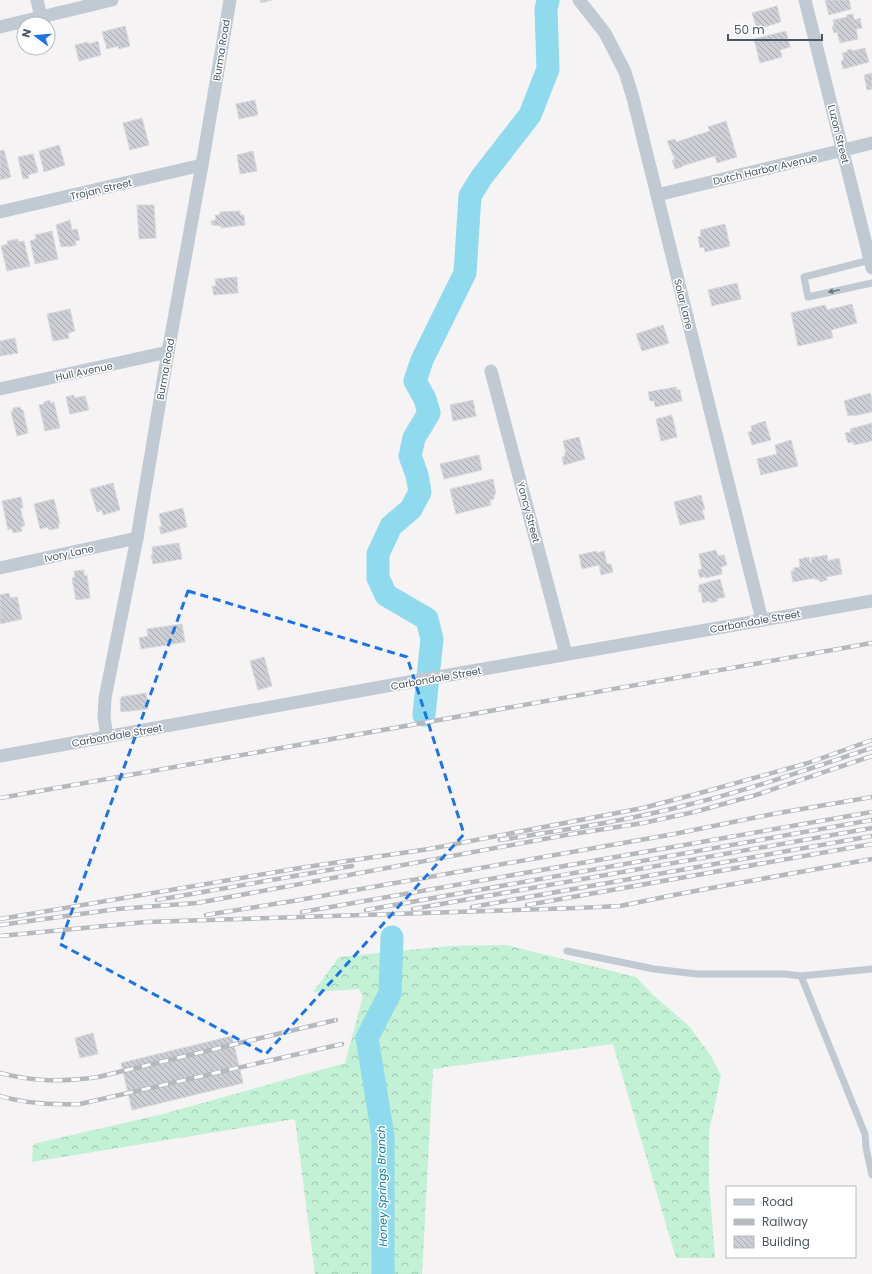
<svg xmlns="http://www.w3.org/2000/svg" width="872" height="1274" font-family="Poppins,sans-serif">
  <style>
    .forest { fill: url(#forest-crowns) }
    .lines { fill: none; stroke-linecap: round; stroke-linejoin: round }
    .river { stroke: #90daee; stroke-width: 23 }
    .building { fill: url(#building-back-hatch); stroke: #d7d9de }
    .lane { stroke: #c1cad2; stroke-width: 7 }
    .street { stroke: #c1cad2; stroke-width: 13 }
    .rail-casing { stroke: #b5b8bd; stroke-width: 4.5 }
    .rail { stroke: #fff; stroke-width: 3; stroke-dasharray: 9; stroke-linecap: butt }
    .oneway { fill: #6e7983 }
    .marked { fill: none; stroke: #1a73e8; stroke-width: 3; stroke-dasharray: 8 5; stroke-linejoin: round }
    .labels { text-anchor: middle; stroke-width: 3; stroke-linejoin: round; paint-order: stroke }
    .street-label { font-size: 10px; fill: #4a5661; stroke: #fff }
    .water-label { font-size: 11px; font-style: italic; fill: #0c7c9b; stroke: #fff }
  </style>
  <defs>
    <pattern id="forest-crowns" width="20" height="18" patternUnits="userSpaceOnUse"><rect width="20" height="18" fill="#c3f1d5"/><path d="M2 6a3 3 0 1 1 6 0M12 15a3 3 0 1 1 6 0" fill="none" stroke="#a0c6b0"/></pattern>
    <pattern id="building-back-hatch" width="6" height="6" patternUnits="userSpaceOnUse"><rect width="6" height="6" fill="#cdcfd5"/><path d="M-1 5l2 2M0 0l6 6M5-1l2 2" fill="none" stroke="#a8abb0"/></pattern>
  </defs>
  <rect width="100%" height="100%" fill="#f5f3f3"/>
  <path class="forest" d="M506,945L636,977L651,993L689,1026L711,1056L721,1076L709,1132V1183L715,1258H676L613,1044L433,1069L422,1274H315L295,1119L32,1162L33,1144L163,1114L345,1063L363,996L359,989L313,992L339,957L449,946Z"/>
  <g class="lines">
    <g class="river">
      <path d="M424,715L432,639L427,619L386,595L378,578V554L391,526L411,509L420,492L417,475L410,456L414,438L429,413L425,399L415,381L422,360L465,273L470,196L481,178L530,115L548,69L546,9L548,1"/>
      <path d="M383,1274V1136L367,1038L390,993L392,937"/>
    </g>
  </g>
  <g class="building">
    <path d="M260,0H273L261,3Z"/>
    <path d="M825,0H849L851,9L829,15Z"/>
    <path d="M777,6L781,22L757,29L752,13Z"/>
    <path d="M853,14L854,20L860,18L862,28L856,29L858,39L840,43L837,32L834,33L832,26H834L833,20L847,17V15Z"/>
    <path d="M125,26L130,46L119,49L118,46L107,49L102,32Z"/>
    <path d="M786,31L790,47L780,50L782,57L760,63L754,39Z"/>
    <path d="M98,41L101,55L79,61L75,45L88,42L89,44Z"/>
    <path d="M865,48L869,62L843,69L841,61L844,60L842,53L847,52V50L852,49V51Z"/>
    <path d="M872,73V89L867,90L864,75Z"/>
    <path d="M255,100L258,115L239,119L236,104Z"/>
    <path d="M142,118L149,145L130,150L123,123Z"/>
    <path d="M726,121L737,157L717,163L715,156L682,166V167L675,169L672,160H675L667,141L675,139L676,142L710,131L708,127Z"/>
    <path d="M59,145L65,165L44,172L39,151Z"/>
    <path d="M4,150L11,177L0,180V151Z"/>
    <path d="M253,151L257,171L240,174L237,155Z"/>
    <path d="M33,154L38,172L28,175L29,178L23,179L18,157Z"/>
    <path d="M137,205H154L156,238L139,239Z"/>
    <path d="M240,211V215H244L245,225L221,228V226L212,225L211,221L216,220L215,215H220V212Z"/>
    <path d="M70,220L72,230L77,229L80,240L75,241L76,245L68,247V246L61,247L56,225Z"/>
    <path d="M725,224L730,246L705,252L704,247L700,248L698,237L701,236L700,230Z"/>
    <path d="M52,231L58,259L35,264L30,241L36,239L35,235Z"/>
    <path d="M18,239L19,242L24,241L30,266L7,271L1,246L8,244L7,241Z"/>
    <path d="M237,277L238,293L214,295L212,286H216L215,279Z"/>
    <path d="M737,283L741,299L712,306L708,290Z"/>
    <path d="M852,304L857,323L831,330L833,338L798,346L791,313L825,305L827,310Z"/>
    <path d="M70,309L75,331L68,333L69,338L53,341L47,314Z"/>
    <path d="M663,325L669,343L642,351L636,334Z"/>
    <path d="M15,338L18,353L0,356V341Z"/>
    <path d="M676,387L677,390H680L682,401L655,407L654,401H650L648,392Z"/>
    <path d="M870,393L872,399V412L853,416V415L848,416L844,401Z"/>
    <path d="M74,395V398L85,396L89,410L70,414L66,397Z"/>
    <path d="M50,400V403L54,402L60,428L45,431L39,405L44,404V402Z"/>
    <path d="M473,400L476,416L453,421L450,405Z"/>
    <path d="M20,407L21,410H23L28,433L17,436L11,412L13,411V408Z"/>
    <path d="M672,415L677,437L661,441L656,419Z"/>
    <path d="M765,421L771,440L752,445L748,432L752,431L751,426Z"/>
    <path d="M872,423V441L854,445L853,442L848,443L845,433L851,432L850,429Z"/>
    <path d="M579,437L585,459L564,465L562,457L565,456L564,453H566L563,441Z"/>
    <path d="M791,440L798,466L761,475L757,459L777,454L775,445Z"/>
    <path d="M479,455L482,470L444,479L440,464Z"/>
    <path d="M493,479L496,494L494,495V499L490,500L491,505L456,514L450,489Z"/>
    <path d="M113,483L120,510L103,515L102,510L97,512L90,489Z"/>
    <path d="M701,495L705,509L702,510L705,519L680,525L674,502Z"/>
    <path d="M21,497L23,508H20L25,526L21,527L22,531L13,533L12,529L8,530L2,501Z"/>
    <path d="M54,499L60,524H58L59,528L49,530L48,527L40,529L34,504Z"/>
    <path d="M183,508L187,527L161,534L159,527H162L159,514Z"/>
    <path d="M179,543L182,559L153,564L151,555H153L152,547Z"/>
    <path d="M716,550L718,556L724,555L727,565L721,567L722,574L705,578V576L700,578L698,570L702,569L699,554Z"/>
    <path d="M596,551L597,553L604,551L607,564H611L613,572L601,575L599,565L582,569L579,555Z"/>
    <path d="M827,555L828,561L839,558L842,574L826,577L827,580L820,582L819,579L815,580V578L793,582L791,571H794L793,568L800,567L799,559L809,557L810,563H812L811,558Z"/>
    <path d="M84,570V576L87,575L90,598L76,600L72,578L75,577L74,571Z"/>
    <path d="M720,579L725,597L717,599L718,601L711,603L710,601L703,603L701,592H699V585Z"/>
    <path d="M9,593L10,598L17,597L22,619L0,624V595Z"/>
    <path d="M182,624L185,642L141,649L139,638L148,636L147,629Z"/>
    <path d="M264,657L272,686L258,690L250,661Z"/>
    <path d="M146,693L148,709L121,712L120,699L122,698L121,697Z"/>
    <path d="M93,1033L98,1054L80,1058L75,1038Z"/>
    <path d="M232,1036L243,1083L132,1110L121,1063Z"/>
  </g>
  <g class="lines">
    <g class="lane">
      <path d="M870,260L804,277L808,297L872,283"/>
      <path d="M567,951L654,969L697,974H785L801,976L872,969"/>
      <path d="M801,976L865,1134L866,1148L872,1175"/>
    </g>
    <g class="street">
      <path d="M37,0L41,17"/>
      <path d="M579,0L605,33L625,72L633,98L762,620"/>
      <path d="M805,0L872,268"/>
      <path d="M0,27L112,0"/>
      <path d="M657,195L872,143"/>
      <path d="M0,212L202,165"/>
      <path d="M491,371L566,654"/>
      <path d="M0,389L168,352"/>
      <path d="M0,568L137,538"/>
      <path d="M107,737L104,717L105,698L137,538L168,352L202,165L230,0"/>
      <path d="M0,756L392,685L872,601"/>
    </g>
    <defs>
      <g id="rail">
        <path d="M0,798L872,643"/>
        <path d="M500,840C563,830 626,821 687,805C750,790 811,768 872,748"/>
        <path d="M157,900L352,866"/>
        <path d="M527,905L872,844"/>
        <path d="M472,907L872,836"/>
        <path d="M413,909L872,828"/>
        <path d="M366,910L872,820"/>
        <path d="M302,912L872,812"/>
        <path d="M206,915L293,901L674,834L773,814L872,797"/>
        <path d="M0,919L306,867L429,849L643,808L700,793L808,763L872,740"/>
        <path d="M0,925L117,909L197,903L566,835L643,823L694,812L756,795L872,756"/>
        <path d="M0,936L146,922L577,908L620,906L684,893L872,859"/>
        <path d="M0,1073C35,1082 62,1082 98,1077L336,1020"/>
        <path d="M0,1096C26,1104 53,1105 80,1104L342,1044"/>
      </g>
    </defs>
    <use href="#rail" class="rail-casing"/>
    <use href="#rail" class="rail"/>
  </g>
  <defs><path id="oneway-solid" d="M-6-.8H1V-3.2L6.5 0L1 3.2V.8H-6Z"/></defs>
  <use class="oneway" href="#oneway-solid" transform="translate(834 291) rotate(168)"/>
  <path class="marked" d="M188,591L407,657L464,834L266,1054L60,944Z"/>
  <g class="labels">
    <g class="street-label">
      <text transform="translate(221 50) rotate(-81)" y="4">Burma Road</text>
      <text transform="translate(839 134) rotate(76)" y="4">Luzon Street</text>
      <text transform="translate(765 169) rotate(-13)" y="4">Dutch Harbor Avenue</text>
      <text transform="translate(101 189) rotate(-13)" y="4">Trojan Street</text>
      <text transform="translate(684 304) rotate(76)" y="4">Solar Lane</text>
      <text transform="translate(165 369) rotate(-80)" y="4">Burma Road</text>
      <text transform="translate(84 371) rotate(-12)" y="4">Hull Avenue</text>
      <text transform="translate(529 512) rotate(75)" y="4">Yancy Street</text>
      <text transform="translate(69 553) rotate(-12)" y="4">Ivory Lane</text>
      <text transform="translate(755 621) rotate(-10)" y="4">Carbondale Street</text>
      <text transform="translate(436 678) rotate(-10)" y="4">Carbondale Street</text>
      <text transform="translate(117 735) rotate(-10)" y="4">Carbondale Street</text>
    </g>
    <g class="water-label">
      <text transform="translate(382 1186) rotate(-91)" y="4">Honey Springs Branch</text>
    </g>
  </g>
  <rect x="726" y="1186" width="130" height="72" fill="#ffffff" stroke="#b7bbc0"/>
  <rect x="734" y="1199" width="20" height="6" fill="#c1cad2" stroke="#b7bbc0"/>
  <text x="762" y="1206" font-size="12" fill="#4a5661">Road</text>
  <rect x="734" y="1219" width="20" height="6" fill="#b5b8bd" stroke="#b7bbc0"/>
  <text x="762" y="1226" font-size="12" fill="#4a5661">Railway</text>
  <rect x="734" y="1236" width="20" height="12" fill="url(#building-back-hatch)" stroke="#b7bbc0"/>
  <text x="762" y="1246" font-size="12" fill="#4a5661">Building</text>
  <g transform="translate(36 36) rotate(286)"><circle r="19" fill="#ffffff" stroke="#b7bbc0"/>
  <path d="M0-3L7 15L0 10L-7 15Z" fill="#1a73e8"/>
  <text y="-6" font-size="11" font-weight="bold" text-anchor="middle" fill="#4a5661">N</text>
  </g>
  <path d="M728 34v6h94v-6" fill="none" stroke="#4a5661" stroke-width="2"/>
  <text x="734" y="34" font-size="12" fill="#4a5661" stroke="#ffffff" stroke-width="3" paint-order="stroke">50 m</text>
</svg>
